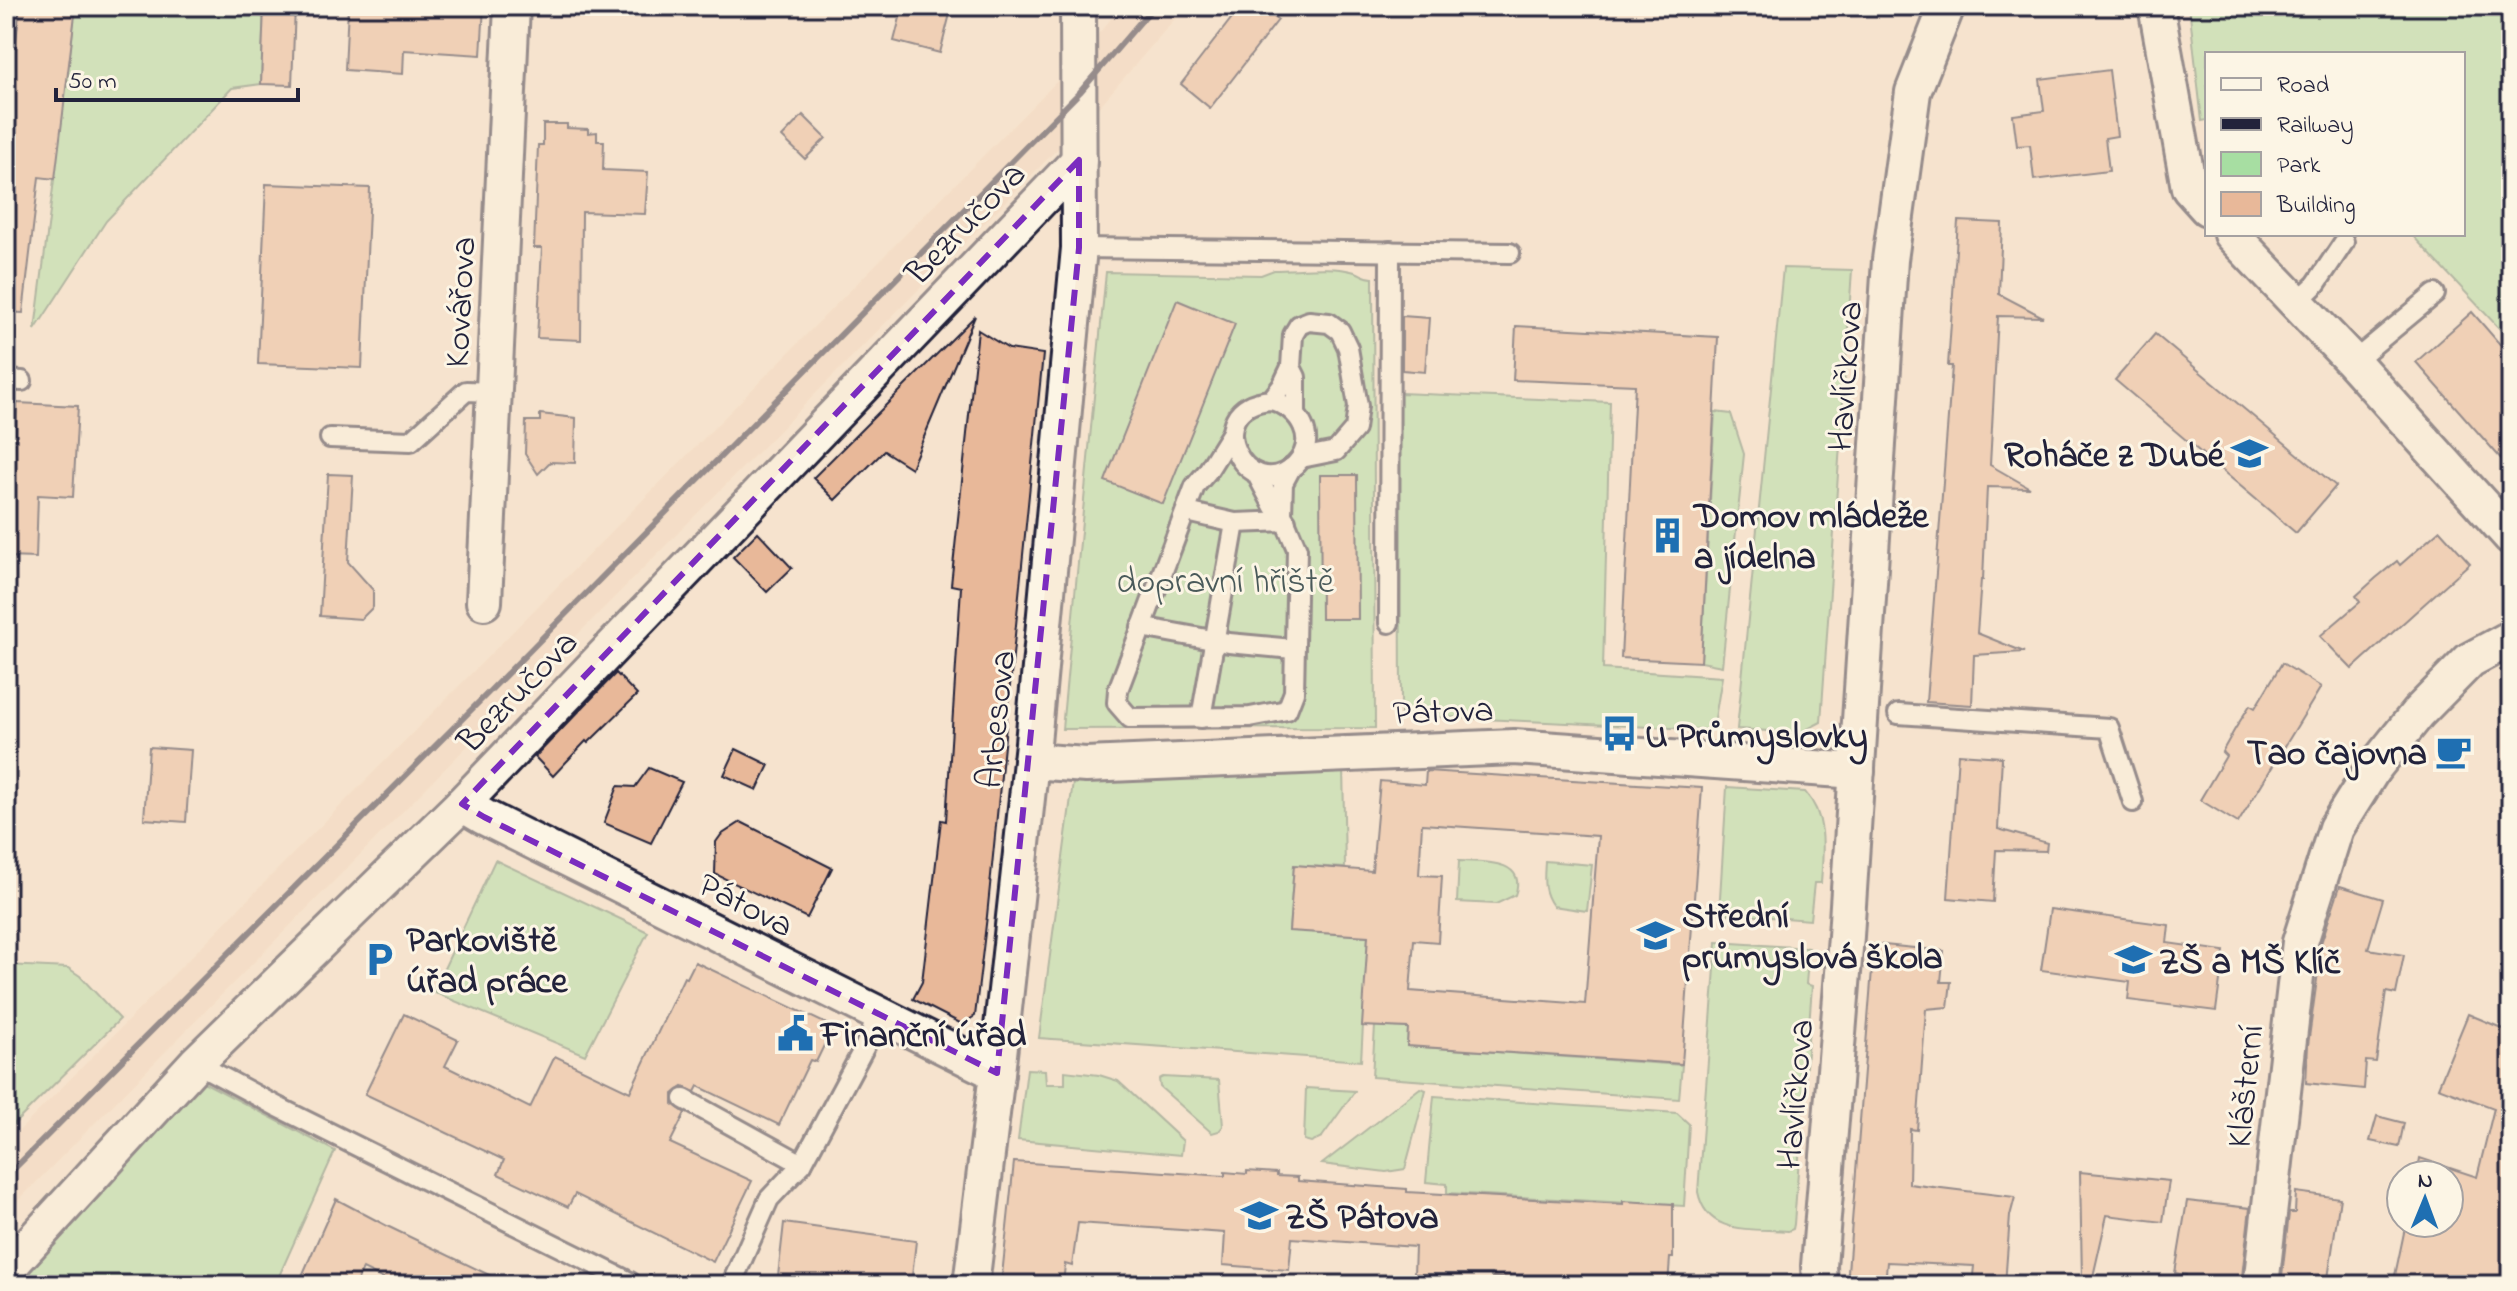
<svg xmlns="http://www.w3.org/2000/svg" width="2517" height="1291" font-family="'Indie Flower',sans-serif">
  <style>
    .built { fill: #f2d6be }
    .green { fill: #a7dea2; stroke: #64806e; stroke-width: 2 }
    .building { fill: #e8b899; stroke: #22223b; stroke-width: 2; fill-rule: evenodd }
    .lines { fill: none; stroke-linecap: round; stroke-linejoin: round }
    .lane-casing { stroke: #22223b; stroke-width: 24 }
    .street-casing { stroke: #22223b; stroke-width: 40 }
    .lane { stroke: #fcf5e5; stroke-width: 18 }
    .street { stroke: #fcf5e5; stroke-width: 34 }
    .rail { stroke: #22223b; stroke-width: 6 }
    .marked { fill: none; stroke: #7b2cbf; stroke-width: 6; stroke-dasharray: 16 10; stroke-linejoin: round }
    .labels { text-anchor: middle; stroke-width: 6; stroke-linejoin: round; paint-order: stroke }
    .street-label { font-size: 36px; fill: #22223b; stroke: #fcf5e5 }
    .poi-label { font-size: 36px; font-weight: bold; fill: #22223b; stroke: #fcf5e5; text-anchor: start }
    .park-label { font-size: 36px; fill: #4a5a5a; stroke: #fcf5e5 }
  </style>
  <rect width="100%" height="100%" fill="#f6e3ce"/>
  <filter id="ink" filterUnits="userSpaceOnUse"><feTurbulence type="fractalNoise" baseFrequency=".0125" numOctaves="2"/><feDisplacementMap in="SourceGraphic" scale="16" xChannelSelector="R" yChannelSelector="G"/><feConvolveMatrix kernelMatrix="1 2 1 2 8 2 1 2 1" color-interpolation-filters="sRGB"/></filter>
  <g filter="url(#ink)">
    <path class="built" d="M1122,6H1186L1098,108L6,1213V1144L1062,76Z"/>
    <g class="green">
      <path d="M76,6H264L261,84L232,88L106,221L35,330Z"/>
      <path d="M2189,6H2511V341L2411,234H2463V54H2207V120L2202,121Z"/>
      <path d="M1783,268L1852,270L1821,722L1800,733L1737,729Z"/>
      <path d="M1274,270C1299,270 1330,265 1355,272C1362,274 1365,278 1373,278L1375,728L1062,729L1106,272L1261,275Z"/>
      <path d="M1400,393L1610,402L1603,669L1722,677L1713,730L1401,715Z"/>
      <path d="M1715,412L1731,414L1744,454L1722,666L1701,662Z"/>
      <path d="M1343,766L1345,868L1294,865L1289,930L1368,936L1361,1061L1039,1038L1074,775Z"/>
      <path d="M1727,787L1805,792C1828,817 1823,852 1821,883H1814L1810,920L1719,913Z"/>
      <path d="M495,860L648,932L585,1055L433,992Z"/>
      <path d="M1459,861C1482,862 1528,859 1515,895L1496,904L1457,902Z"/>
      <path d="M1545,861L1592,865L1587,911L1553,906C1542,891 1544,879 1545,861Z"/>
      <path d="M1717,942L1809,948L1806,984L1812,986L1794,1224L1793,1229L1788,1231C1751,1228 1707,1236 1698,1192Z"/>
      <path d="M6,965L68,968L80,976L120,1019L6,1132Z"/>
      <path d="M1375,1026L1408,1028L1407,1046L1682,1065L1679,1099L1372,1077Z"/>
      <path d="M1027,1069L1045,1070L1046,1084H1065V1071L1099,1075L1118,1081L1183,1141L1181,1155L1018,1140Z"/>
      <path d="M194,1077L335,1151L275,1285H16Z"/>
      <path d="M1163,1077L1219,1080L1223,1126L1219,1131L1212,1133L1160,1087L1159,1079Z"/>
      <path d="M1306,1088L1355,1091L1322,1137L1311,1142L1304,1140Z"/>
      <path d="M1420,1088L1426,1090L1405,1169L1386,1172L1322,1164Z"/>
      <path d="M1434,1096L1677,1113L1689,1124L1684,1206L1447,1193V1184L1426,1182Z"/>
    </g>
    <g class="building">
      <path d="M20,6H76L55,179L39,177L23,313L6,312V128Z"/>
      <path d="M264,6H295L292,85L261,84Z"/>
      <path d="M348,6H484L481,55L404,50L403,74L345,70Z"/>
      <path d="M903,6H952L940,53L894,41Z"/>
      <path d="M1241,6H1260L1278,20L1210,108L1181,84Z"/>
      <path d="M2109,70L2117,136L2105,138L2109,171L2034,180L2030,145L2017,146L2013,115L2044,111L2040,79Z"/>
      <path d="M803,115L826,138L805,159L782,137Z"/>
      <path d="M543,124H567V128L588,129V133L597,132V141H604L603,170L648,172L645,214L582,212L581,340L537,338L542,248H534L538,145H543Z"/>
      <path d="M266,184L370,188L362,368L258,364Z"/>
      <path d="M1958,221L2002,223L1999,294L2043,317L1998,316L1990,465L2030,488L1987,487L1983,580H1981L1977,633L2024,652L1974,655L1972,705L1926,702L1952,366H1948Z"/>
      <path d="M1177,300L1235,324L1163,504L1105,481Z"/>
      <path d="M2472,312L2511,357V470L2416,362Z"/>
      <path d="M975,316L911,468L884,451L835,500L813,478Z"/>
      <path d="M1402,316L1429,318L1425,372L1402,370Z"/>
      <path d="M1516,326L1718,337L1701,662L1621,658L1635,385L1513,380Z"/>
      <path d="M978,330L1009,349L1043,354L987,916L975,1016L962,1024L913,999L922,982L941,820L946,821L961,587L951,585Z"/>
      <path d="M2155,334L2336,486L2296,533L2115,380Z"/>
      <path d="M17,403L78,406L73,497L38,495L36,558L6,557V526H10Z"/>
      <path d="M540,414L576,418L575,463L550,462L538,474L525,454L526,421H540Z"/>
      <path d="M328,474L353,475L348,562L373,590V607L361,619L320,616Z"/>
      <path d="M1320,475H1357L1358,619H1321Z"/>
      <path d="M2440,530L2470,563L2352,669L2320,636L2360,602L2356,596L2376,578L2397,561L2400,565Z"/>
      <path d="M758,532L792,568L767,592L733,557Z"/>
      <path d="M2282,663L2321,687L2238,823L2200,800L2226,756L2222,752L2235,729L2250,705L2255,708Z"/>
      <path d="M616,673L637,695L588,743L586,741L553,776L535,757Z"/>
      <path d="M149,747L191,750L186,822L144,819Z"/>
      <path d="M736,749L769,765L757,790L724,775Z"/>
      <path d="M1958,754L2002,757L1998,829L2047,843L2046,851L1996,850L1993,902L1948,898Z"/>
      <path d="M649,768L682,782L651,843L604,823L618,786L635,787Z"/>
      <path d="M1426,771L1702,788L1682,1064L1407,1046L1408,1028L1362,1026L1368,936L1289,931L1294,865L1372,871L1380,781L1425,785ZM1422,824L1598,836L1585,1004L1410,991L1414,940L1438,942L1442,876L1419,875Z"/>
      <path d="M741,822L832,868L807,918L715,874L716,842L721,835Z"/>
      <path d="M2340,886L2383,899L2368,949L2404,955L2396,994L2386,992L2376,1062L2366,1061L2364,1089L2306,1083L2308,1045L2321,950L2319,949Z"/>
      <path d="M2050,909L2169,925L2167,943L2224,951L2216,1011L2128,1000L2130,982L2041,970Z"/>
      <path d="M1874,944L1944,951L1941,982H1951L1948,1007L1926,1009L1917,1130L1910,1129L1909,1184L2015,1197L2010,1216L2005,1285H1972L1974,1266L1887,1262L1885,1285H1847Z"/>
      <path d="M695,962L833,1027L816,1062L810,1060L779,1125L698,1086L695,1092L683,1087L673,1094V1104L685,1113L670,1143L752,1181L713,1262L575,1194L568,1207L498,1174L504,1160L365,1094L404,1014L458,1040L445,1066L530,1108L555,1056L630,1092L684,977L687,978Z"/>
      <path d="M2468,1014L2511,1032V1285H2393L2406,1223H2449V1175H2417L2420,1158L2477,1177L2494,1108L2438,1087Z"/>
      <path d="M2377,1116L2404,1123L2399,1147L2370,1141Z"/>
      <path d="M1014,1162L1225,1176V1172L1247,1174V1171L1277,1173V1176L1298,1177V1181L1407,1189V1192L1623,1204V1201L1673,1204V1258H1670L1668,1285H1623L1491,1277V1274H1414L1415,1247L1292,1238L1289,1270L1223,1265L1225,1233L1078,1223L1072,1266L1065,1264L1063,1285H1001Z"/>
      <path d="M2080,1172L2169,1181L2163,1222L2107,1215L2092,1281L2082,1280Z"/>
      <path d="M2296,1192L2340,1198L2327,1285H2281L2289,1213H2295Z"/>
      <path d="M336,1199L387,1226L510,1285H396L363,1269L355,1285H298Z"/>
      <path d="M2187,1201L2250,1208L2241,1285H2185L2186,1275L2175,1273Z"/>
      <path d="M784,1223L916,1241L911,1285H777Z"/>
    </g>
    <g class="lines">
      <defs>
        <g id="lane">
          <path d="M1079,248L1510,253"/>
          <path d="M2295,304L2316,284L2344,242"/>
          <path d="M2353,362L2435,294"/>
          <path d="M6,380L22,381"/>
          <path d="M1271,400C1299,407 1320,440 1295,465C1247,510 1194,406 1271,400L1282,386L1291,367"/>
          <path d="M1296,413V377L1291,367L1293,335L1299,325L1309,321L1329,323L1340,331L1348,348L1358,406L1355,429L1336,451L1301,458"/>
          <path d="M1232,432L1207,472L1195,486L1118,690L1117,703L1130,718L1250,717L1287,710L1294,692L1297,549L1282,514L1283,483L1291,468"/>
          <path d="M330,438L411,441L466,391L494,392"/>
          <path d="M1256,473L1274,507L1282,514"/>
          <path d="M1187,512L1235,523L1286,521"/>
          <path d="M1389,623L1390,251"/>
          <path d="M1141,627L1229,643L1293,649"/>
          <path d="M1898,714L2109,728L2133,802"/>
          <path d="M1201,718L1235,523"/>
          <path d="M196,1063L278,1107L630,1282"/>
          <path d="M684,1099L802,1164"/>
          <path d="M731,1285L769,1199L802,1164L864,1048L879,1014"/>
        </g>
        <g id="street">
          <path d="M2156,6L2189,188L2207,208"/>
          <path d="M2231,234L2353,362L2511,537"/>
          <path d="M484,602L512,6"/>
          <path d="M1031,761L1086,765L1514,747L1857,771"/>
          <path d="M462,804L484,817L997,1073"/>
          <path d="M6,1270L196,1063L462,804L1079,160"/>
          <path d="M971,1285L997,1073L1033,743L1079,248L1078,6"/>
          <path d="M1820,1285L1819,1266L1846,936L1890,260L1913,92L1947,6"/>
          <path d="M2261,1285L2300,942L2336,828L2373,769L2418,713L2470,660L2511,638"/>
        </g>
      </defs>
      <use href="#lane" class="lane-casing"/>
      <use href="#street" class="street-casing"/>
      <use href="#lane" class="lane"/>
      <use href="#street" class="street"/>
      <path class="rail" d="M6,1177L478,703L1080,92L1154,6"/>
    </g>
  </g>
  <path d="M0 0H2517V1291H0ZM1079,160V248L997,1073L484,817L462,804Z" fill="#f6e3ce" fill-opacity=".55" fill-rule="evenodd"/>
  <path class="marked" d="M1079,160V248L997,1073L484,817L462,804Z"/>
  <defs>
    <symbol id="school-bare" viewBox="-9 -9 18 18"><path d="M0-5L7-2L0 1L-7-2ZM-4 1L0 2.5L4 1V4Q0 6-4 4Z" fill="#1f6fb2" stroke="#fcf5e5" stroke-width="2.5" paint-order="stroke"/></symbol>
    <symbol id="building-bare" viewBox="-9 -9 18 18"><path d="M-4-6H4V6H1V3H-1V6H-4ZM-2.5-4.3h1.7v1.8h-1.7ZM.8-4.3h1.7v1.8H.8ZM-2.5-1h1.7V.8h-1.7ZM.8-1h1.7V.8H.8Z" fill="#1f6fb2" stroke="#fcf5e5" stroke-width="2.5" paint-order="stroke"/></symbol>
    <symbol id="bus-bare" viewBox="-9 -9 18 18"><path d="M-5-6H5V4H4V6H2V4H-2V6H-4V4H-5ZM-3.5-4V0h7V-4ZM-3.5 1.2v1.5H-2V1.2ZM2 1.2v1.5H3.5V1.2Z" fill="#1f6fb2" stroke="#fcf5e5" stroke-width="2.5" paint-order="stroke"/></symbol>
    <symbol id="cafe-bare" viewBox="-9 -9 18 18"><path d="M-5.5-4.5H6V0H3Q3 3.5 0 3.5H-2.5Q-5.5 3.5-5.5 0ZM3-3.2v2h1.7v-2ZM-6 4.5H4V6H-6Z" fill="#1f6fb2" stroke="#fcf5e5" stroke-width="2.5" paint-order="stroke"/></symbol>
    <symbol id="parking-bare" viewBox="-9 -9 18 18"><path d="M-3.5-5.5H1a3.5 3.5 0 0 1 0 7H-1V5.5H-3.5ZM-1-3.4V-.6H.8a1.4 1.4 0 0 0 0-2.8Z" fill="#1f6fb2" stroke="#fcf5e5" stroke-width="2.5" paint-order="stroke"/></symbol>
    <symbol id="civic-bare" viewBox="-9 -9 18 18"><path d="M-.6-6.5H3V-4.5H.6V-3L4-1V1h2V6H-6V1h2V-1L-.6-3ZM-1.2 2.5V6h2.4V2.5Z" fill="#1f6fb2" stroke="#fcf5e5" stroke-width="2.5" paint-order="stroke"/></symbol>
  </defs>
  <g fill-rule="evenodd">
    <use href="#school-bare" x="2224" y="428" width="51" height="51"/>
    <use href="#building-bare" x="1642" y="510" width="51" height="51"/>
    <use href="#bus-bare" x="1594" y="708" width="51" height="51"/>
    <use href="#cafe-bare" x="2428" y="726" width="51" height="51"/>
    <use href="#school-bare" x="1630" y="910" width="51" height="51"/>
    <use href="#parking-bare" x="354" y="934" width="51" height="51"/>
    <use href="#school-bare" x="2108" y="934" width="51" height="51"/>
    <use href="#civic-bare" x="770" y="1008" width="51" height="51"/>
    <use href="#school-bare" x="1234" y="1190" width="51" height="51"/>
  </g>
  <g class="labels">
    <g class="street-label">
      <text transform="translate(964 222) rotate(-46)" y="13">Bezručova</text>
      <text transform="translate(458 302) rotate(-87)" y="13">Kovářova</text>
      <text transform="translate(1843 376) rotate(-86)" y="13">Havlíčkova</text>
      <text transform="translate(516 690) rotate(-46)" y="13">Bezručova</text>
      <text transform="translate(1443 709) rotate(-2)" y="13">Pátova</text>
      <text transform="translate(994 719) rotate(-84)" y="13">Arbesova</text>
      <text transform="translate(747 903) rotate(27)" y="13">Pátova</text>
      <text transform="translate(2243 1086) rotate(-84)" y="13">Klášterní</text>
      <text transform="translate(1793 1094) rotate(-85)" y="13">Havlíčkova</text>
    </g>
    <g class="poi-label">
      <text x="2224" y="466" text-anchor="end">Roháče z Dubé</text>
      <text x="1694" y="527">Domov mládeže<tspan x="1694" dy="41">a jídelna</tspan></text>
      <text x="1645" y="747">U Průmyslovky</text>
      <text x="2427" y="764" text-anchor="end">Tao čajovna</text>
      <text x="1682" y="927">Střední<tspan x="1682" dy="41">průmyslová škola</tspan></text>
      <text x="406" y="951">Parkoviště<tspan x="406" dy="41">úřad práce</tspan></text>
      <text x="2159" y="973">ZŠ a MŠ Klíč</text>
      <text x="821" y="1046">Finanční úřad</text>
      <text x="1285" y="1228">ZŠ Pátova</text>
    </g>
    <g class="park-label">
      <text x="1225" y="592">dopravní hřiště</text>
    </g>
  </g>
  <rect width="2517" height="1291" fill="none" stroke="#fcf5e5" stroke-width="32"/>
  <rect x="16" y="16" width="2485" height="1259" fill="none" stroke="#22223b" stroke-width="3" filter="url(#ink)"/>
  <rect x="2205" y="52" width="260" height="184" fill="#fcf5e5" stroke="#a5a1a1" stroke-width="2"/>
  <rect x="2221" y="78" width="40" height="12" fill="#fcf5e5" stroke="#a5a1a1" stroke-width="2"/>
  <text x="2277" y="92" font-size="24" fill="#22223b">Road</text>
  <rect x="2221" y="118" width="40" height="12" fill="#22223b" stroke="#a5a1a1" stroke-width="2"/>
  <text x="2277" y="132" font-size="24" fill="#22223b">Railway</text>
  <rect x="2221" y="152" width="40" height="24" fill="#a7dea2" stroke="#a5a1a1" stroke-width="2"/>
  <text x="2277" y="172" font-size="24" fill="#22223b">Park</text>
  <rect x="2221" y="192" width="40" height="24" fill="#e8b899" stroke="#a5a1a1" stroke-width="2"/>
  <text x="2277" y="212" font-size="24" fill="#22223b">Building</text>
  <g transform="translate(2425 1199) rotate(1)"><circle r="38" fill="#fcf5e5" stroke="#a5a1a1" stroke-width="2"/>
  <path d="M0-6L14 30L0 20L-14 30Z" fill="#1f6fb2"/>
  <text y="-12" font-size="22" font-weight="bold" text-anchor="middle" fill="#22223b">N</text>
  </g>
  <path d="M56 88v12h242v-12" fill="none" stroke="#22223b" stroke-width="4"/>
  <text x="68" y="88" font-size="24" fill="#22223b" stroke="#fcf5e5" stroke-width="6" paint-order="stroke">50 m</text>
</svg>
